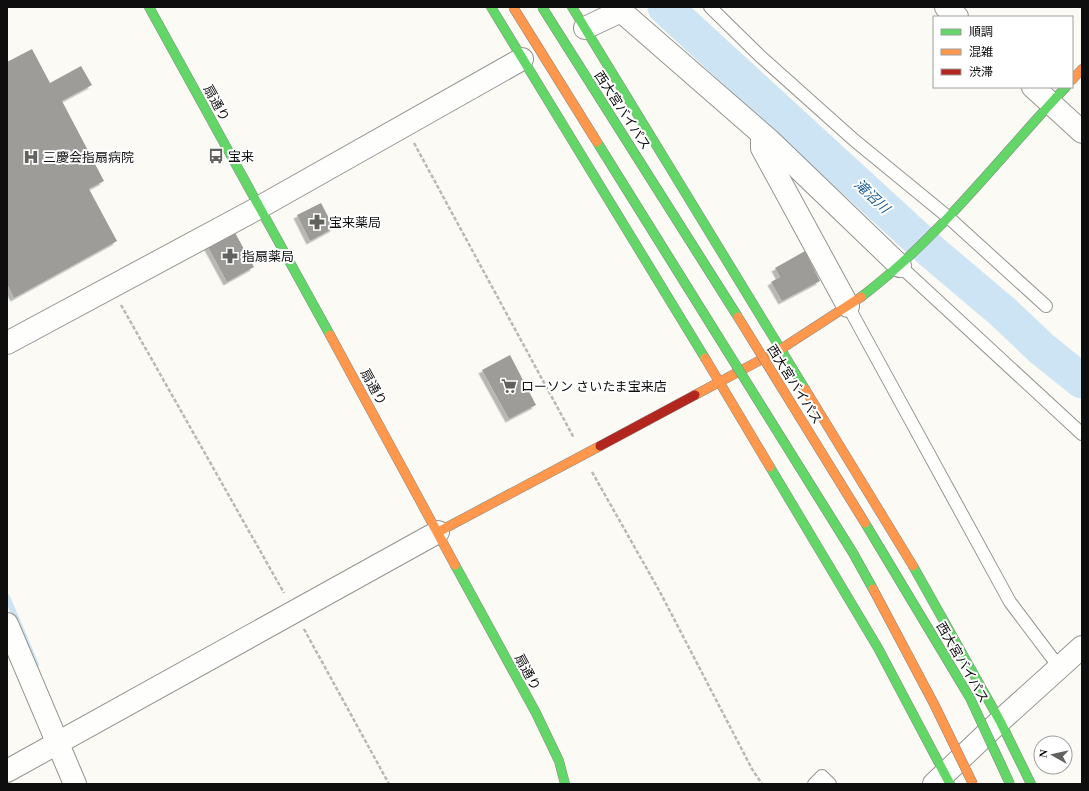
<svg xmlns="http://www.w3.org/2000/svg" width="1089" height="791" font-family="'Times New Roman','Noto Sans JP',serif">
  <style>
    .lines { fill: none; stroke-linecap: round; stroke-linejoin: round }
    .stream { stroke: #cce4f3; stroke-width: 6 }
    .river { stroke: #cce4f3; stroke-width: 35 }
    .building { fill: #9e9c99; filter: url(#shadow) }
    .lane-casing { stroke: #959492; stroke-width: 14 }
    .street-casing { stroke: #959492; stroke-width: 24 }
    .fast-casing { stroke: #8b8b88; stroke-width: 10 }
    .slow-casing { stroke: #8b8b88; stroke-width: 10 }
    .jam-casing { stroke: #8b8b88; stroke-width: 10 }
    .path { stroke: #b8b8b7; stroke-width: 2.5; stroke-dasharray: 4 2; stroke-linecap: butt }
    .lane { stroke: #fefefd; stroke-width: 12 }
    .street { stroke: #fefefd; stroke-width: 22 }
    .fast { stroke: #63d668; stroke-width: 9 }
    .slow { stroke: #ff974d; stroke-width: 9 }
    .jam { stroke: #b3261e; stroke-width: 9 }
    .fast-bridge-casing { stroke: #82827f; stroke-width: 10; stroke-linecap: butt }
    .slow-bridge-casing { stroke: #82827f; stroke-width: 10; stroke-linecap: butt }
    .fast-bridge { stroke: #63d668; stroke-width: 9 }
    .slow-bridge { stroke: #ff974d; stroke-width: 9 }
    .labels { text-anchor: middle; stroke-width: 4; stroke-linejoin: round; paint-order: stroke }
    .street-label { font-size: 13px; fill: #0e0e0e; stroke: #fff }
    .poi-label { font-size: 13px; fill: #0e0e0e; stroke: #fff; text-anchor: start }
    .water-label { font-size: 14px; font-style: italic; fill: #1f6099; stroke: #fff }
  </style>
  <defs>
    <filter id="shadow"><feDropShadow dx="-3.5" dy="3.5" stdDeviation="0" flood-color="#0004"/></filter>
  </defs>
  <rect width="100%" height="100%" fill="#fbfaf4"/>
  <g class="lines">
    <path class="stream" d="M7,597L36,665"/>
    <path class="river" d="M665,7L932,252L1003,312L1042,349L1082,381"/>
  </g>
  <g class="building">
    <path d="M32,49L50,83L81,66L92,85L62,101L104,181L89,189L117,241L14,298L7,284V62Z"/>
    <path d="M321,203L334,228L310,241L297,215Z"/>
    <path d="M234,231L254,267L227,282L207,245Z"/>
    <path d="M805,251L820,281L782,301L771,282L780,277L775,268Z"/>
    <path d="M510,355L536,405L509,419L482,370Z"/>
  </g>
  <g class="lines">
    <defs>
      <g id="lane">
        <path d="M710,7L760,56L854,140L948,217L1046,306"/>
        <path d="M900,266L1082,434"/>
        <path d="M848,306L1010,602L1059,667"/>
        <path d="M814,784L822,776L830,784"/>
      </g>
      <g id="street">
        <path d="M946,7L957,17"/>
        <path d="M585,28L621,11L769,140L900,266"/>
        <path d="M1033,87L1082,132"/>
        <path d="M762,135V148L848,306"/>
        <path d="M7,343L260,207L522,59"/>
        <path d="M7,624L75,784"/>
        <path d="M7,771L438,532"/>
        <path d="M934,784L1000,721L1082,647"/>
      </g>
      <g id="fast">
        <path d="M149,7L330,335"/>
        <path d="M491,7L705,358"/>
        <path d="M572,7L805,389"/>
        <path d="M861,297C939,238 999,158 1066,87"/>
        <path d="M770,467L878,648L950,784"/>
        <path d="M455,565L536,713L559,761L565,784"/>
        <path d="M913,566L1000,721L1031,784"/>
      </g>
      <g id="slow">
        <path d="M1072,80L1082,69"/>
        <path d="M330,335L455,565"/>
        <path d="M705,358L770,467"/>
        <path d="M805,389L913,566"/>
        <path d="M695,395L781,349L861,297"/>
        <path d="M438,532L600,446"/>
      </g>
      <path id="jam" d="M600,446L695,395"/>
    </defs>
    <use href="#lane" class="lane-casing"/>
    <use href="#street" class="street-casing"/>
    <use href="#fast" class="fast-casing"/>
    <use href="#slow" class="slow-casing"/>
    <use href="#jam" class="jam-casing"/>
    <g class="path">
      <path d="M414,143L574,438"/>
      <path d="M121,305L284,593"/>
      <path d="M592,472L660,592L752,769L762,784"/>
      <path d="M304,629L389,784"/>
    </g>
    <use href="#lane" class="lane"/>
    <use href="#street" class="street"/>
    <use href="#fast" class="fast"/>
    <use href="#slow" class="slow"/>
    <use href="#jam" class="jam"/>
    <defs>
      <g id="fast-bridge">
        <path d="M542,7L738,317"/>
        <path d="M597,142L853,553L873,589"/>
        <path d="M865,523L970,698L1010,784"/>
      </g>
      <g id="slow-bridge">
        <path d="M513,7L597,142"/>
        <path d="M738,317L865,523"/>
        <path d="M873,589L934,704L973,784"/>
      </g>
    </defs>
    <use href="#fast-bridge" class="fast-bridge-casing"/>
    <use href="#slow-bridge" class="slow-bridge-casing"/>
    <use href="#fast-bridge" class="fast-bridge"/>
    <use href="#slow-bridge" class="slow-bridge"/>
  </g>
  <defs>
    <symbol id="bus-bare" viewBox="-9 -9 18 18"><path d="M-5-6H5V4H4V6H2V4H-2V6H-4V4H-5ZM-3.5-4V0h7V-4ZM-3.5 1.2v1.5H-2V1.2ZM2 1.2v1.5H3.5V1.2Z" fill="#61615e" stroke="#fff" stroke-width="2.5" paint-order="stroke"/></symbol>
    <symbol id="hospital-bare" viewBox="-9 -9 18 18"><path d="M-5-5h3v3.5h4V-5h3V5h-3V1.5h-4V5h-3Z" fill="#61615e" stroke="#fff" stroke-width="2.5" paint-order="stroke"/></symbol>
    <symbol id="pharmacy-bare" viewBox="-9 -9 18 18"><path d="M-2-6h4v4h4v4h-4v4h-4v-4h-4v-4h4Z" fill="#61615e" stroke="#fff" stroke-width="2.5" paint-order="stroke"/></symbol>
    <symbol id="supermarket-bare" viewBox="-9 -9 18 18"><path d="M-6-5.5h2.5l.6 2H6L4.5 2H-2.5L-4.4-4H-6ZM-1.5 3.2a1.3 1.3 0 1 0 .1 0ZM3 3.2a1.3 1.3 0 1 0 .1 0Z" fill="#61615e" stroke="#fff" stroke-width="2.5" paint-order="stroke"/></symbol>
  </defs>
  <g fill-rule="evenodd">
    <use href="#bus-bare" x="205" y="145" width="22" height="22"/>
    <use href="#hospital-bare" x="20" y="146" width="22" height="22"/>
    <use href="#pharmacy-bare" x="306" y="211" width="22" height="22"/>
    <use href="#pharmacy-bare" x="219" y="245" width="22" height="22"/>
    <use href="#supermarket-bare" x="498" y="375" width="22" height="22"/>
  </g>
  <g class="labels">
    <g class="street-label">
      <text transform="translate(217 103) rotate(61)" y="5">扇通り</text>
      <text transform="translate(623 110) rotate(57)" y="5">西大宮バイパス</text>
      <text transform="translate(795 384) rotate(58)" y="5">西大宮バイパス</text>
      <text transform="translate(374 387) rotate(61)" y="5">扇通り</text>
      <text transform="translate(963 662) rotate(60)" y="5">西大宮バイパス</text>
      <text transform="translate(528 672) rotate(62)" y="5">扇通り</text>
    </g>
    <g class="poi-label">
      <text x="228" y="161">宝来</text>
      <text x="43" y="162">三慶会指扇病院</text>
      <text x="329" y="227">宝来薬局</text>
      <text x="242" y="261">指扇薬局</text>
      <text x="521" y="391">ローソン さいたま宝来店</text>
    </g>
    <g class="water-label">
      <text transform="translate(872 196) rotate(43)" y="5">滝沼川</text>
    </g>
  </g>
  <rect width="1089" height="791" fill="none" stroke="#0e0e0e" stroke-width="16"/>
  <rect x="933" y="16" width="140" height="72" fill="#ffffff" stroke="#9f9f9f"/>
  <rect x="941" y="29" width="20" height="6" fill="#63d668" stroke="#9f9f9f"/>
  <text x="969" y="36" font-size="12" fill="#0e0e0e">順調</text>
  <rect x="941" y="49" width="20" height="6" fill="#ff974d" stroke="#9f9f9f"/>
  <text x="969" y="56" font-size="12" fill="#0e0e0e">混雑</text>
  <rect x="941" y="69" width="20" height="6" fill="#b3261e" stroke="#9f9f9f"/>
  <text x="969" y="76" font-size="12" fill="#0e0e0e">渋滞</text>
  <g transform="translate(1053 755) rotate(278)"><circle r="19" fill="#ffffff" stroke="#9f9f9f"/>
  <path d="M0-3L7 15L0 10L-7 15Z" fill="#61615e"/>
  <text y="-6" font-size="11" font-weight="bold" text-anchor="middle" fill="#0e0e0e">N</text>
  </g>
</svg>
